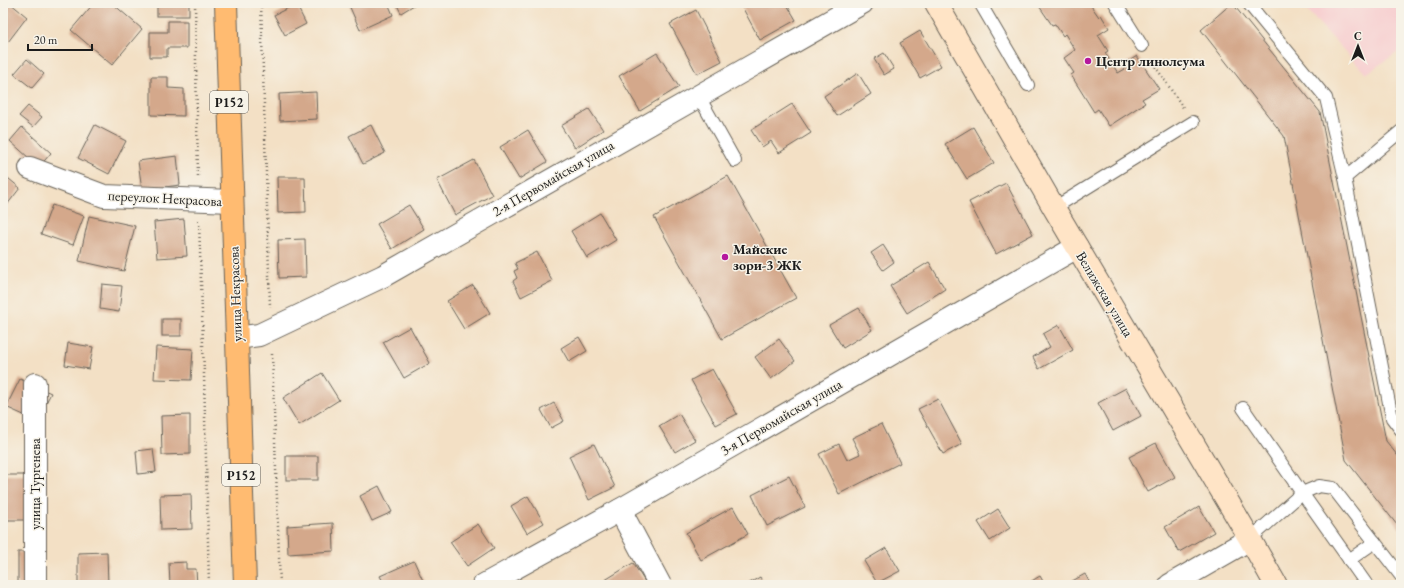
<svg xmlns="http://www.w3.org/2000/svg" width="1404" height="588" font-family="'EB Garamond',serif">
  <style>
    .built { fill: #f7cfd0 }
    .building { fill: #d4a88b }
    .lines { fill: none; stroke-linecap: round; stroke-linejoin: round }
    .lane-casing { stroke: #676157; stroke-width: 14 }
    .street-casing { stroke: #676157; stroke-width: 24 }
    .secondary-casing { stroke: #676157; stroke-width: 24 }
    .primary-casing { stroke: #676157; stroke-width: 24 }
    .path { stroke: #676157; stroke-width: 2.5; stroke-dasharray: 1 3; stroke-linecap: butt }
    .lane { stroke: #fff; stroke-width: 12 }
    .street { stroke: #fff; stroke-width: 22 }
    .secondary { stroke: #ffe4c6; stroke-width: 22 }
    .primary { stroke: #ffbb71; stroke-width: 22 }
    .poi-dot { fill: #b5179e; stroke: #f7f3e8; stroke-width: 1.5 }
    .labels { text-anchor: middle; stroke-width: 3; stroke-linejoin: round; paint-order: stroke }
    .shield { fill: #f7f3e8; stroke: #5e5c59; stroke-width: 1 }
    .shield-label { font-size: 13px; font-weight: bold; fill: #1c1c1c }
    .poi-label { font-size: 14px; font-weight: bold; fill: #1c1c1c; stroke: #f7f3e8; text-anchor: start }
    .street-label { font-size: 14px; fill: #1c1c1c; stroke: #f7f3e8 }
  </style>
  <rect width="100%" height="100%" fill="#f7f3e8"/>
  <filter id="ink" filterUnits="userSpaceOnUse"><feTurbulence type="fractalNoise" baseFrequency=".025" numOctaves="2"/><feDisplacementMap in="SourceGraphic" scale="8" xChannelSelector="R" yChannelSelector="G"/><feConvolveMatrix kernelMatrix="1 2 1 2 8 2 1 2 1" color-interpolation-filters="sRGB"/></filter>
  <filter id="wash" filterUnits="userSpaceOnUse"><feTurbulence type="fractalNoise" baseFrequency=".012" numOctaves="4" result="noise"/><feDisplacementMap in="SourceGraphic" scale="16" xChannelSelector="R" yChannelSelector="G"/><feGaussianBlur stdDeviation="0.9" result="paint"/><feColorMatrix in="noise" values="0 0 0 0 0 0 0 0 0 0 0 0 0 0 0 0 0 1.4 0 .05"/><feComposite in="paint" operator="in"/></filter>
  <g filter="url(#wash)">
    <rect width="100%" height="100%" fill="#f3e0c5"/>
    <path class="built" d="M1300,3H1401V50L1366,74Z"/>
    <g id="blocks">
      <g class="building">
        <path d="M3,3H10L27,17L8,42L3,38Z"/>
        <path d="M94,3H112L142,29L112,65L71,30Z"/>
        <rect x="157" y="3" width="32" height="13"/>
        <path d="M348,3H388L393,15L360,30Z"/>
        <path d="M396,3H413L414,5L401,13Z"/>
        <path d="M740,3H786L796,20L760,40Z"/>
        <path d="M1037,3H1089L1099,17L1101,15L1109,28L1098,35L1108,51L1105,53L1118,73L1125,69L1123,65L1137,56L1159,89L1142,99L1145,103L1109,126L1098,109L1094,112L1071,75L1074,73L1064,58L1075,50L1065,34L1063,36L1055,24L1052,25Z"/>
        <path d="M1232,3L1320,112L1386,441L1401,460V530L1346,460L1284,136L1201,30Z"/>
        <path d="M296,4L306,24L285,35L274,15Z"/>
        <path d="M696,10L722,61L697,74L670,24Z"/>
        <path d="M168,21H187V48H167V57H150V32H168Z"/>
        <path d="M920,31L941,66L920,78L900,43Z"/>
        <path d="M657,53L679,87L640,111L619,76Z"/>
        <path d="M884,53L894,69L884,75L874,59Z"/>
        <path d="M27,59L44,74L32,88L14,74Z"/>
        <path d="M858,73L871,94L837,116L824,96Z"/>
        <path d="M151,77H168V88L184,89V116L151,115Z"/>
        <path d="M316,92L317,119L280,121L279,94Z"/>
        <path d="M792,104L811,133L779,153L771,141L762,147L751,130Z"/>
        <path d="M28,106L42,117L33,127L19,116Z"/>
        <path d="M589,109L603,130L575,148L561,126Z"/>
        <path d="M95,125L126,141L109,174L78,158Z"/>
        <path d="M371,125L385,153L363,164L349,136Z"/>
        <path d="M22,127L51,153L39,167L10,141Z"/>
        <path d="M973,127L994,163L967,179L945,144Z"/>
        <path d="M528,130L547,162L519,179L500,147Z"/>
        <path d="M177,156L180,185L142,190L138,161Z"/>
        <path d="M474,160L492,195L455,215L437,180Z"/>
        <path d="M3,174L20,188L3,210Z"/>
        <path d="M728,176L796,298L722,339L654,217Z"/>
        <path d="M277,177H305L306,212L278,213Z"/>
        <path d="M1006,183L1033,234L996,254L969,202Z"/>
        <path d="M52,205L84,216L73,245L41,234Z"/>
        <path d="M409,205L424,229L392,249L377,224Z"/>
        <path d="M600,213L616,240L587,258L571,231Z"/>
        <path d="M89,216L135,226L124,271L79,261Z"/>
        <path d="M184,219L187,256L157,258L154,222Z"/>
        <path d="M305,239L306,277L279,278L278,240Z"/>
        <path d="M883,245L894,262L883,270L871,253Z"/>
        <path d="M537,252L552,281L521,297L513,281L517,278L514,271L518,269L515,263Z"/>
        <path d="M929,262L945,289L907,313L890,286Z"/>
        <path d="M102,284L122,286L119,312L100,309Z"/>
        <path d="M473,285L490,313L464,329L447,301Z"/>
        <path d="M859,308L872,330L843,348L829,325Z"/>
        <rect x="162" y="319" width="19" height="17"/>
        <path d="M1059,325L1073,350L1039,369L1033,357L1050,347L1043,334Z"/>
        <path d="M410,327L430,363L404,378L383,342Z"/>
        <path d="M579,337L587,351L569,362L561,348Z"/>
        <path d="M779,339L795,361L771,379L755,357Z"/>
        <path d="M68,343L93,347L89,369L65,365Z"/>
        <path d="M156,347L193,349L191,380L154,379Z"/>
        <path d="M712,369L737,414L716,425L691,380Z"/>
        <path d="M322,373L339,400L299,425L283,398Z"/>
        <path d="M20,379L51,393L37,421L6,407Z"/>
        <path d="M1126,388L1141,416L1113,431L1098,403Z"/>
        <path d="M938,399L962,444L943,454L918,409Z"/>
        <path d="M554,403L564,421L551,428L541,410Z"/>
        <path d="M679,414L695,440L675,452L659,426Z"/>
        <path d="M190,415V454L162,455L161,416Z"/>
        <path d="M881,424L900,463L839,494L819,454L839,444L847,460L860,454L852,438Z"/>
        <path d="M1156,443L1175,477L1148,492L1129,457Z"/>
        <path d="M594,444L615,487L589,500L569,456Z"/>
        <path d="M153,449L156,472L138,474L136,451Z"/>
        <rect x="286" y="456" width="32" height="24"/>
        <path d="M3,475H34L44,520H3Z"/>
        <path d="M789,476L805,507L767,526L752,495Z"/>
        <path d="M379,486L392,512L372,521L360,496Z"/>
        <path d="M191,494L192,529L161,530L160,495Z"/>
        <path d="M528,496L544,523L527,533L511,506Z"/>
        <path d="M733,507L748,534L701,560L686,533Z"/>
        <path d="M1199,507L1214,532L1179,552L1165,527Z"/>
        <path d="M998,509L1010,528L990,541L978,522Z"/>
        <path d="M333,523L334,551L288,554L287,526Z"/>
        <path d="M478,524L494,548L467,566L450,542Z"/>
        <path d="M886,548L900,571L877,583L864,561Z"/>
        <path d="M18,552H42L43,585H18Z"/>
        <path d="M107,552L108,585H78V553Z"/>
        <path d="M414,561L425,585H385L380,576Z"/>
        <path d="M186,562V569H196L197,585H170L169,563Z"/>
        <path d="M633,563L647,585H597Z"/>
        <path d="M1085,574L1091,585H1065Z"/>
        <path d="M1040,576L1045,585H1025Z"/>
        <path d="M760,577L764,585H746Z"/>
      </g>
    </g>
  </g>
  <g filter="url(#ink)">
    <use href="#blocks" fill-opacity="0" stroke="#676157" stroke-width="1"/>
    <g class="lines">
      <defs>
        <g id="lane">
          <path d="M980,3L1028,85"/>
          <path d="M1115,3L1142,46"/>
          <path d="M1248,3L1326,98L1345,178L1392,418L1401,430"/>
          <path d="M698,95L735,161"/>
          <path d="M1345,178L1401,131"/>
          <path d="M1054,208L1193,122"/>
          <path d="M1243,408L1302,493L1319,486L1333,488L1401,576"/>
          <path d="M1250,539L1302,493L1367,585"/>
          <path d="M1349,560L1375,542"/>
        </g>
        <g id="street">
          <path d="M30,168L104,196L232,201"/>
          <path d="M237,338L259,335L383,276L862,3"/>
          <path d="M35,384V585"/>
          <path d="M620,510L660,585"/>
          <path d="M484,585L620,510L1077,247"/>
          <path d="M1170,585L1250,539"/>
        </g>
        <path id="secondary" d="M936,3L1054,208L1250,539L1276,585"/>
        <path id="primary" d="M226,3L245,585"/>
      </defs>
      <use href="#lane" class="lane-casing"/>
      <use href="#street" class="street-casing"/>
      <use href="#secondary" class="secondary-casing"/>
      <use href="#primary" class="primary-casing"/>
      <g class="path">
        <path d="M195,3L198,178"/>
        <path d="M261,3L270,307"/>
        <path d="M1151,60L1184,109"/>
        <path d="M199,221L204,374L209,585"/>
        <path d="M272,354L280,585"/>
      </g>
      <use href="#lane" class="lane"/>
      <use href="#street" class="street"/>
      <use href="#secondary" class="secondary"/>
      <use href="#primary" class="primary"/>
    </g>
  </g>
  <g class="poi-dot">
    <circle cx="1088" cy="61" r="4"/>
    <circle cx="725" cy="257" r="4"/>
  </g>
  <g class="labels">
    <g class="shield">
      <rect x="210" y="91" width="38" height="22" rx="3"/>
      <rect x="222" y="464" width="38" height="22" rx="3"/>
    </g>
    <g class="shield-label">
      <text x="229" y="107">Р152</text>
      <text x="241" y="480">Р152</text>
    </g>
    <g class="poi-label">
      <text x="1096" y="66">Центр линолеума</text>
      <text x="733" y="254">Майские<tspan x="733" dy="16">зори-3 ЖК</tspan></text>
    </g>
    <g class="street-label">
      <text transform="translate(553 178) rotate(-30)" y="5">2-я Первомайская улица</text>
      <text transform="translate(165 198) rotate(3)" y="5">переулок Некрасова</text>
      <text transform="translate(235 294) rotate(-92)" y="5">улица Некрасова</text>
      <text transform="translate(1105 294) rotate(59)" y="5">Велижская улица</text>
      <text transform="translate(781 417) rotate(-30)" y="5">3-я Первомайская улица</text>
      <text transform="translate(35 484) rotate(-90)" y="5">улица Тургенева</text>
    </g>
  </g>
  <rect width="1404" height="588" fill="none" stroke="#f7f3e8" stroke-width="16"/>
  <g transform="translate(1358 46)" stroke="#f7f3e8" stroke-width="3" paint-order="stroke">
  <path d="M0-3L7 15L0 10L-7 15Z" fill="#1c1c1c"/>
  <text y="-6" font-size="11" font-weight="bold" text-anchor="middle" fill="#1c1c1c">С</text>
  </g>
  <path d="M28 44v6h64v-6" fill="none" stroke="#1c1c1c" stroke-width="2"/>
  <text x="34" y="44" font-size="12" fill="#1c1c1c" stroke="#f7f3e8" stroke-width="3" paint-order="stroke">20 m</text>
</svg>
